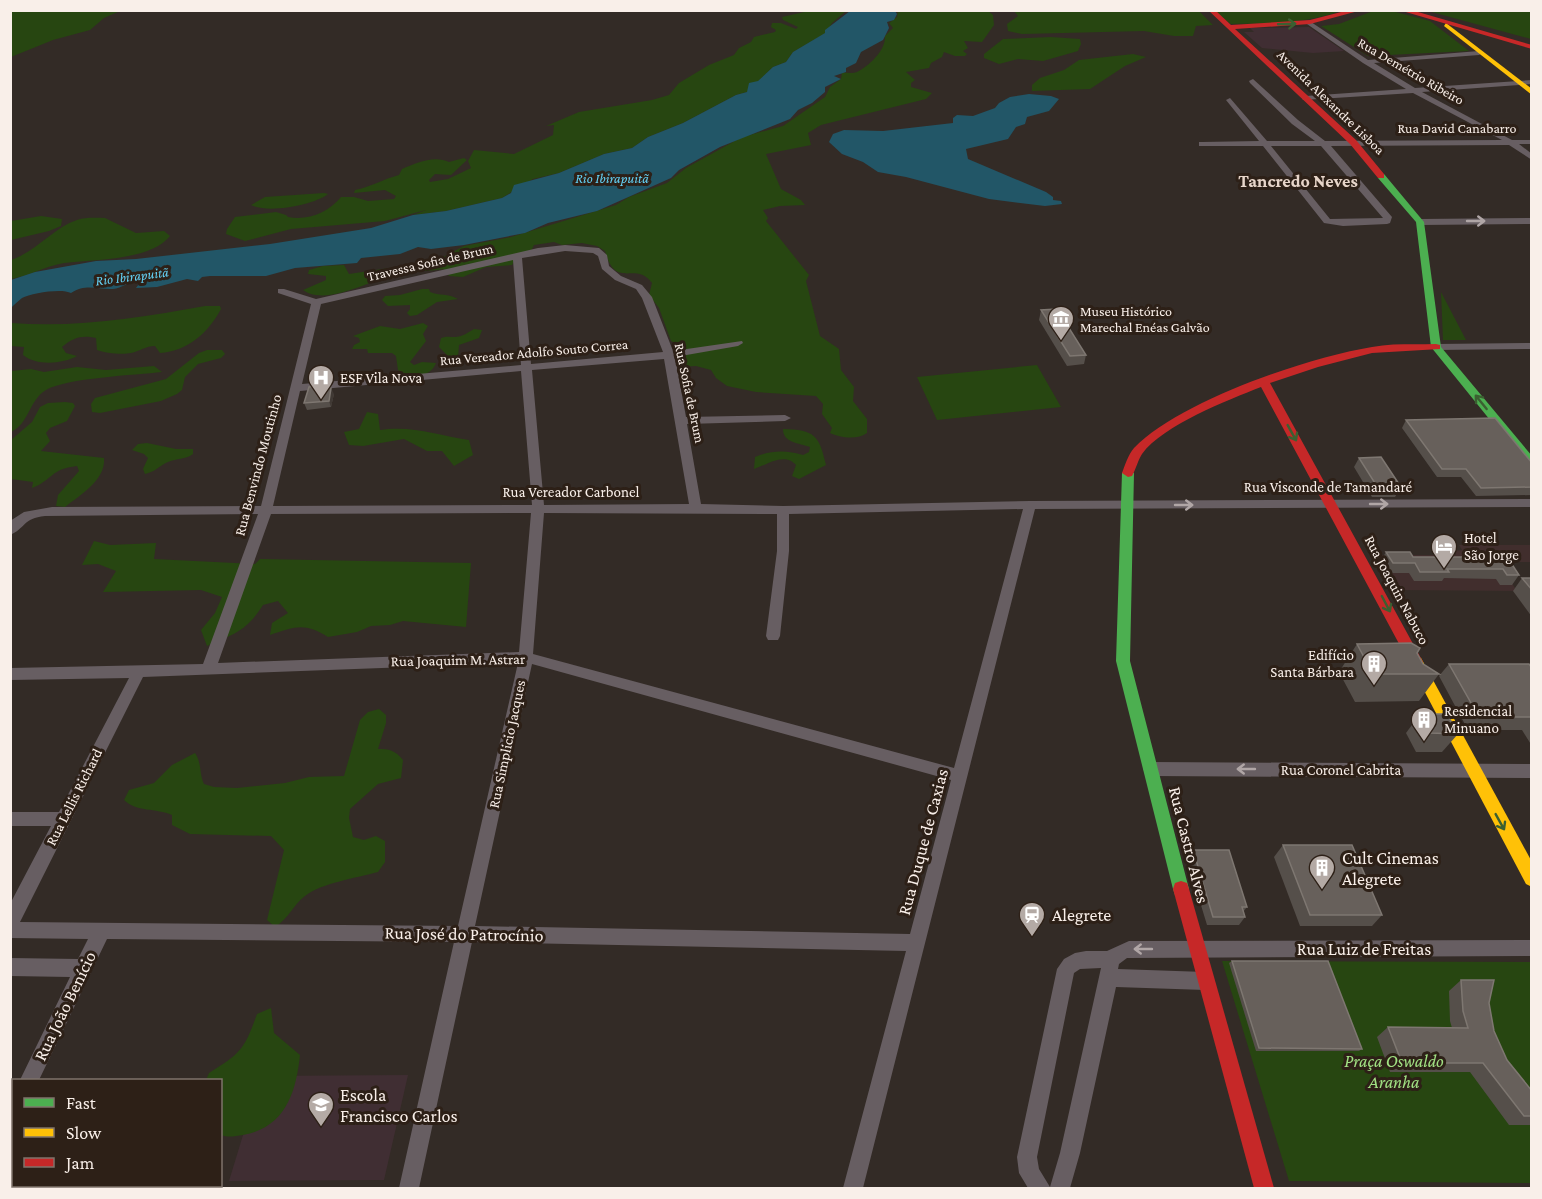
<svg xmlns="http://www.w3.org/2000/svg" width="1542" height="1199" font-family="'Crimson Pro',serif">
  <style>
    .commercial { fill: #412e2d }
    .education { fill: #402e33 }
    .green { fill: #274611 }
    .water { fill: #225667 }
    .lines { fill: none; stroke-linecap: round; stroke-linejoin: round }
    .street { fill: #675e62; fill-rule: evenodd }
    .fast { fill: #4caf50; fill-rule: evenodd }
    .slow { fill: #ffc107; fill-rule: evenodd }
    .jam { fill: #c62828; fill-rule: evenodd }
    .wall { fill: #554f4a }
    .shaded-wall { fill: #403934 }
    .building { fill: #67605b; stroke: #7e7771; stroke-width: 1.5 }
    .oneway { stroke: #3b6031 }
    .oneway2 { stroke: #b0a6a6 }
    .labels { text-anchor: middle; stroke-width: 6; stroke-linejoin: round; paint-order: stroke }
    .far-street-label { font-size: 14px; fill: #f9efe9; stroke: #2d2017 }
    .far-water-label { font-size: 14px; font-style: italic; fill: #64d2f6; stroke: #2d2017 }
    .far-poi-label { font-size: 14px; fill: #f9efe9; stroke: #2d2017; text-anchor: start }
    .poi-label { font-size: 15px; fill: #f9efe9; stroke: #2d2017; text-anchor: start }
    .street-label { font-size: 15px; fill: #f9efe9; stroke: #2d2017 }
    .far-district-label { font-size: 18px; font-weight: bold; fill: #e7d5c9; stroke: #2d2017 }
    .near-street-label { font-size: 18px; fill: #f9efe9; stroke: #2d2017 }
    .near-poi-label { font-size: 18px; fill: #f9efe9; stroke: #2d2017; text-anchor: start }
    .near-park-label { font-size: 18px; font-style: italic; fill: #a1e183; stroke: #2d2017 }
  </style>
  <rect width="100%" height="100%" fill="#332b26"/>
  <path class="commercial" d="M1459,545H1531V562H1498L1517,591L1395,590L1375,555H1456L1454,551L1462,550Z"/>
  <g class="education">
    <path d="M1309,27L1344,51L1313,53L1262,48L1244,32H1254L1250,28Z"/>
    <path d="M408,1075L384,1180L229,1181L261,1076Z"/>
  </g>
  <g class="green">
    <path d="M987,10L993,15L994,25L982,42L964,41L968,48L963,51L967,54L965,56H955L944,52L942,57L931,63L929,68L906,72L915,80L911,83V87L932,93L926,99L821,125L808,133L811,145L766,154L781,189L801,200L805,205L780,206L763,210L768,218L766,221L809,275L806,281L820,336L839,349L841,370L854,387L853,401L867,419V433C858,440 840,438 830,433L832,428L822,414L823,404L816,396L756,392L727,386L716,378L711,370L696,366L680,367L677,344L671,341L659,308L649,295L652,283C635,260 616,291 605,251L597,246L582,243L562,245L554,242L534,245L529,255L516,258L512,265L486,267L463,277L449,276L443,269C427,272 408,270 392,275C368,282 325,306 303,290L326,280V276L308,274L309,270L323,266L344,265L349,274L409,265L443,257L464,246L511,237L616,205L629,197L667,183L686,168L742,137L783,126L825,97L830,87L841,79L842,73C847,72 852,74 857,72C869,66 886,50 885,36L893,28L889,23L897,17L898,11Z"/>
    <path d="M10,11L11,10L120,11L104,18L90,30L53,40L11,57Z"/>
    <path d="M809,11H846L832,23L826,33L793,52L786,62L773,67L747,92L736,95L683,123L648,137L632,148L604,154L559,173L533,179L502,198L446,211L413,215L426,210L385,221L291,229L245,241L226,234L227,229L235,217L276,212L286,215L288,217C308,221 329,212 341,197H354L368,201L394,199L396,196L385,190L354,193L355,190C370,187 384,179 399,175L402,169C416,163 434,155 449,162L464,158L467,160L451,175L435,174L429,180L430,182L448,179L471,168L468,161L474,150L514,154L553,135L554,125L546,126L579,112L652,100L669,95L679,83L709,65L734,55L739,48L751,42L754,37L775,32L776,30L771,27L772,23H781L796,29L798,27L783,20L782,17Z"/>
    <path d="M1199,11L1213,25L1196,26L1193,36H1174L1144,31L1022,34L1008,31L1007,24L1018,16L1014,11Z"/>
    <path d="M1213,11H1340C1306,24 1267,23 1231,24Z"/>
    <path d="M1373,11H1392L1430,21L1469,51L1368,56L1321,26L1339,24Z"/>
    <path d="M1428,11H1531V39Z"/>
    <path d="M1051,37L1080,39L1081,44L1078,51L1043,61L1018,59L999,64L984,58V54L1003,39Z"/>
    <path d="M1133,54L1146,57L1125,66L1090,89L1032,91V85L1040,78L1064,70L1079,60Z"/>
    <path d="M324,193L328,194C314,205 268,214 251,205L265,197Z"/>
    <path d="M41,216L62,219L61,226L49,231L11,240V221Z"/>
    <path d="M105,218L136,233L164,231L170,236C150,261 95,259 64,263C46,266 29,276 11,279V260C37,251 53,228 77,220C86,217 96,218 105,218Z"/>
    <path d="M422,289H429L430,292C440,296 448,293 458,299L437,302L417,315L410,316L407,313L410,309V305L388,306L382,300L385,296L400,295Z"/>
    <path d="M1441,292L1466,340H1443Z"/>
    <path d="M205,306H220L221,309C208,333 188,351 160,353L155,346C146,346 140,351 131,353C122,355 105,353 97,350L96,338C82,335 74,337 62,347L66,353L77,356C63,364 36,366 23,355L24,347L11,346V323C76,328 140,318 205,306Z"/>
    <path d="M423,323L428,326L423,334L426,341L410,362L414,365L422,362L436,363C430,379 410,377 398,370L396,356L392,353H368L367,349H352L354,345L360,342L359,338L353,336L380,326L400,329Z"/>
    <path d="M474,329L482,330L479,338L459,345L458,358L453,361L439,347L441,338C447,336 449,337 455,337C462,337 469,332 474,329Z"/>
    <path d="M207,350H222L225,354L221,358L198,364L185,377L182,390L177,394L161,401L100,413L92,412L91,404L95,398L166,379L199,353Z"/>
    <path d="M1037,365L1061,407L937,420L917,377Z"/>
    <path d="M154,366L162,372C136,375 66,378 46,390C29,400 29,424 11,432V371L31,369L44,372L77,367L106,370Z"/>
    <path d="M65,402L73,403L75,406L67,421L50,428L46,433L50,441L41,451L104,458C106,480 80,495 65,507L56,506L58,495L79,471L77,466C50,469 53,480 32,488L33,482L11,479V440L32,422L40,407L48,403Z"/>
    <path d="M367,412L378,414L380,430C411,425 438,435 469,440L473,455L454,466L442,451H427L404,439L363,446L349,445L344,432L359,429Z"/>
    <path d="M783,429C815,430 819,435 826,465L799,479L792,476L796,465C785,452 768,464 754,469L755,457C771,450 787,450 803,455L809,452L810,447C799,443 783,443 783,429Z"/>
    <path d="M147,443L176,449H193V454C185,460 177,458 168,462C159,466 155,472 145,474L143,469L148,458L144,454L132,450L138,444Z"/>
    <path d="M94,541L110,545L156,543L154,559L255,564L260,559L471,563L466,627L403,621L390,625L371,626L357,632L328,637C304,622 295,627 270,635L272,623L288,613L278,601L263,605C246,632 234,634 207,646L201,630L215,613L222,597L201,590L103,592L116,571L98,564L82,565Z"/>
    <path d="M379,709L386,715V723L378,749C389,749 395,750 403,760L401,778L378,784L350,809L349,818L353,837L364,840L376,836L385,841V862L378,872C357,878 321,883 305,896C293,905 290,917 275,927L267,920L284,850L271,836L190,834L172,825V815C156,808 136,812 124,800L129,790L154,783L172,765L195,753C202,763 199,774 204,784L214,787L237,788L285,783L309,777L344,776L360,720L368,712Z"/>
    <path d="M1222,961L1531,962V1183L1289,1181Z"/>
    <path d="M271,1008L274,1033L300,1055C296,1092 286,1127 243,1135C235,1136 229,1138 221,1135L220,1080H206L209,1073C241,1053 244,1050 257,1014Z"/>
  </g>
  <g class="water">
    <path d="M850,11H895L897,14L894,20L887,22L889,28L883,40L861,52L856,63L846,68V72L834,76L841,79L825,87V92L812,103L798,110L790,119L720,147L679,170L671,178L597,211L548,223L525,233L464,245L431,249L418,247L400,254L361,258L357,263L295,268L266,276H210L202,277L198,281L187,279L157,287L136,288L139,284L137,281C128,282 122,288 113,289C97,290 87,283 71,293C62,288 31,293 22,298C18,301 14,305 11,308V280L35,272L96,261L136,259L270,244L371,228L413,215L446,211L502,198L511,193L514,185L559,173L604,154L632,148L648,137L683,123L736,95L747,92L749,83L758,81L773,67L786,62L793,52L825,33V30Z"/>
    <path d="M1029,94L1051,96L1059,99L1049,111L1027,117L1025,124L1016,127L1008,139L966,149L968,159L1046,192L1053,197V200L1061,201L1062,204L1045,206L989,199L906,177L878,172L863,162L842,154L829,142L833,134L844,130L883,131L953,123V118L957,115L973,116L995,108L999,103L1010,97Z"/>
  </g>
  <g class="lines">
    <g class="street">
      <path d="M1307,22H1311L1368,60L1479,51L1482,53L1479,55L1374,63L1415,88L1532,80V84L1422,92L1512,140H1532V144H1519L1532,154V160L1509,145L1331,146L1392,217L1390,223L1387,224L1343,226L1324,223L1263,146H1199V142H1202L1259,141L1226,100L1230,98L1267,141H1315L1292,124L1250,83L1249,81L1253,79L1298,120L1325,141L1502,140L1413,93L1303,100L1302,98L1306,96L1406,89L1363,63L1307,24ZM1271,146H1321L1383,218L1330,219Z"/>
      <path d="M1532,218V224L1420,225L1416,222L1420,219Z"/>
      <path d="M565,245L599,248L607,255L609,266L621,276L642,285L652,297L673,351L742,341L743,343L738,346L675,357L686,417L785,415L791,418L785,421L687,424L701,504L783,506L1030,501L1532,499V507L1035,509L863,1188H843L906,951L472,942L419,1188H399L454,942L107,939L39,1080H20L70,977L10,976V958L78,959L88,939L10,938V904L51,826H10V812H59L129,678L10,680V668L203,664L258,514L45,516C23,518 25,529 10,535V521L24,512L52,507L261,506L311,304L278,293V289H284L316,299L538,248ZM565,251L593,253L598,256L602,269L615,280L636,289L642,298L663,352L531,364L522,258ZM513,260L521,365L302,384L321,304ZM664,359L689,504L544,505L532,370ZM521,371L532,505L273,506L300,391ZM1023,509L954,768L533,654L544,513L777,514V551L766,636L768,640H778L780,636L789,551V514ZM531,513L519,652L218,663L271,514ZM518,663L458,926L20,922L143,677ZM532,664L951,780L910,934L475,926Z"/>
      <path d="M1532,343V349L1436,350L1431,347L1436,344Z"/>
      <path d="M1151,762L1532,764V778L1151,776L1146,774L1143,769L1146,764Z"/>
      <path d="M1532,940V956L1127,958L1119,964L1118,969L1205,972L1211,975L1214,981L1211,987L1205,990L1116,987L1080,1153L1070,1188H1028L1019,1173L1017,1157L1057,969L1064,959L1075,953L1086,951H1107L1129,941ZM1101,968L1060,1153L1050,1187L1039,1169L1037,1157L1074,973L1080,969Z"/>
      <path d="M14,1103V1127L10,1129V1105Z"/>
    </g>
    <g class="fast">
      <path d="M1378,174H1384L1424,222L1441,347L1532,456V468L1528,467L1431,347L1416,222L1378,178Z"/>
      <path d="M1128,469L1134,473L1130,661L1189,889L1187,895L1181,897L1175,895L1173,889L1116,661L1122,473Z"/>
    </g>
    <g class="slow">
      <path d="M1446,23L1532,89V95L1444,26Z"/>
      <path d="M1416,656L1421,658L1532,862V887L1526,884L1409,662L1411,658Z"/>
    </g>
    <g class="jam">
      <path d="M1208,10H1215L1231,25L1310,20L1349,10H1362L1310,24L1235,29L1356,140L1384,174V178H1378L1350,144Z"/>
      <path d="M1399,10H1411L1532,45V49Z"/>
      <path d="M1436,344L1440,345V349L1372,353L1318,367L1270,383L1423,662L1421,666H1411L1261,387C1228,400 1163,425 1142,454C1138,460 1136,469 1132,476L1128,477L1122,473C1125,465 1128,455 1134,448C1180,401 1306,358 1372,347C1393,343 1415,345 1436,344Z"/>
      <path d="M1181,881L1187,883L1189,889L1274,1188H1254L1173,889L1175,883Z"/>
    </g>
  </g>
  <g class="wall">
    <path d="M1041,310L1086,355L1084,364L1067,366L1039,320Z"/>
    <path d="M334,394L331,407L307,410L304,403Z"/>
    <path d="M1406,420L1532,463V495L1476,496L1461,477H1437L1402,428Z"/>
    <path d="M1359,458L1401,487L1395,497H1372L1354,467Z"/>
    <path d="M1386,552L1413,557H1489L1493,552L1519,575L1512,585H1500L1496,579L1444,578L1442,581H1414L1409,573H1387L1380,562Z"/>
    <path d="M1522,578H1532V617L1513,591Z"/>
    <path d="M1357,644L1417,653L1423,664L1439,674L1419,701L1355,702L1339,672Z"/>
    <path d="M1449,664L1532,668V746L1522,730H1468L1439,676Z"/>
    <path d="M1420,714L1458,734L1442,752H1416L1406,733Z"/>
    <path d="M1283,845L1382,915L1372,926H1300L1274,857Z"/>
    <path d="M1193,850L1247,907L1243,912L1245,917L1239,925H1207L1187,859Z"/>
    <path d="M1232,961L1362,1049L1359,1051H1256L1229,963Z"/>
    <path d="M1461,980L1489,1003L1494,1031L1507,1060L1532,1091V1125H1509L1470,1072H1390L1377,1037L1388,1027L1452,1028L1450,1021L1449,991Z"/>
  </g>
  <path class="shaded-wall" d="M331,388L334,394L331,407L329,401Z"/>
  <g class="building">
    <path d="M1057,309L1086,355L1070,356L1041,310Z"/>
    <path d="M325,384L331,388L329,401L304,403L309,387Z"/>
    <path d="M1495,418L1532,463V487L1481,488L1466,469H1442L1406,420Z"/>
    <path d="M1381,457L1401,487L1378,488L1359,458Z"/>
    <path d="M1386,552H1410L1413,557H1496L1493,552H1504L1519,575H1507L1503,569H1447L1449,572H1420L1415,563H1393Z"/>
    <path d="M1522,578H1532V590Z"/>
    <path d="M1411,643L1420,648L1417,653L1423,664L1439,674H1373L1357,644Z"/>
    <path d="M1449,664H1529L1532,668V717H1479Z"/>
    <path d="M1420,714H1447L1458,734L1430,733Z"/>
    <path d="M1283,845H1352L1382,915H1310Z"/>
    <path d="M1193,850H1229L1247,907H1242L1245,917H1213Z"/>
    <path d="M1232,961H1328L1362,1049L1259,1048Z"/>
    <path d="M1461,980H1494L1489,1003L1494,1031L1507,1060L1532,1091V1116H1524L1483,1063H1402L1388,1027L1468,1028L1463,1011Z"/>
  </g>
  <defs><path id="oneway-shaft" d="M-6 0H5M1.5-3L5.5 0L1.5 3" fill="none" stroke-width="1.6" stroke-linecap="round" stroke-linejoin="round" transform="scale(1.5)"/></defs>
  <g class="oneway">
    <use href="#oneway-shaft" transform="translate(1287 24) rotate(-2)"/>
    <use href="#oneway-shaft" transform="translate(1481 402) rotate(-129)"/>
    <use href="#oneway-shaft" transform="translate(1292 433) rotate(61)"/>
    <use href="#oneway-shaft" transform="translate(1386 604) rotate(62)"/>
    <use href="#oneway-shaft" transform="translate(1500 822) rotate(61)"/>
  </g>
  <g class="oneway2">
    <use href="#oneway-shaft" transform="translate(1476 221)"/>
    <use href="#oneway-shaft" transform="translate(1379 504)"/>
    <use href="#oneway-shaft" transform="translate(1184 505)"/>
    <use href="#oneway-shaft" transform="translate(1246 769) rotate(-180)"/>
    <use href="#oneway-shaft" transform="translate(1143 949) rotate(180)"/>
  </g>
  <defs>
    <symbol id="museum-pin" viewBox="-11 -11 22 30"><path d="M0 17L-7.5 6A9.5 9.5 0 1 1 7.5 6Z" fill="#b4aaa5" stroke="#2d2017"/><path d="M0-6L6-3V-2H-6V-3ZM-5-1h2V3h-2ZM-1-1h2V3h-2ZM3-1h2V3H3ZM-6 4H6V6H-6Z" fill="#fff"/></symbol>
    <symbol id="hospital-pin" viewBox="-11 -11 22 30"><path d="M0 17L-7.5 6A9.5 9.5 0 1 1 7.5 6Z" fill="#b4aaa5" stroke="#2d2017"/><path d="M-5-5h3v3.5h4V-5h3V5h-3V1.5h-4V5h-3Z" fill="#fff"/></symbol>
    <symbol id="hotel-pin" viewBox="-11 -11 22 30"><path d="M0 17L-7.5 6A9.5 9.5 0 1 1 7.5 6Z" fill="#b4aaa5" stroke="#2d2017"/><path d="M-6-4.5h1.5V1H6V5H4.5V3h-9V5H-6ZM-4 0a1.8 1.8 0 1 1 3.6 0ZM.5 0V-2.5h3Q6-2.5 6 0Z" fill="#fff"/></symbol>
    <symbol id="building-pin" viewBox="-11 -11 22 30"><path d="M0 17L-7.5 6A9.5 9.5 0 1 1 7.5 6Z" fill="#b4aaa5" stroke="#2d2017"/><path d="M-4-6H4V6H1V3H-1V6H-4ZM-2.5-4.3h1.7v1.8h-1.7ZM.8-4.3h1.7v1.8H.8ZM-2.5-1h1.7V.8h-1.7ZM.8-1h1.7V.8H.8Z" fill="#fff"/></symbol>
    <symbol id="station-pin" viewBox="-11 -11 22 30"><path d="M0 17L-7.5 6A9.5 9.5 0 1 1 7.5 6Z" fill="#b4aaa5" stroke="#2d2017"/><path d="M-3-6H3Q5-6 5-4V2Q5 4 3 4L4.5 6H3L1.5 4h-3L-3 6H-4.5L-3 4Q-5 4-5 2V-4Q-5-6-3-6ZM-3.5-4v3h7v-3ZM-3.5 1v1.5H-2V1ZM2 1v1.5H3.5V1Z" fill="#fff"/></symbol>
    <symbol id="school-pin" viewBox="-11 -11 22 30"><path d="M0 17L-7.5 6A9.5 9.5 0 1 1 7.5 6Z" fill="#b4aaa5" stroke="#2d2017"/><path d="M0-5L7-2L0 1L-7-2ZM-4 1L0 2.5L4 1V4Q0 6-4 4Z" fill="#fff"/></symbol>
  </defs>
  <g fill-rule="evenodd">
    <use href="#museum-pin" x="1046" y="304" width="30" height="40"/>
    <use href="#hospital-pin" x="306" y="363" width="30" height="40"/>
    <use href="#hotel-pin" x="1429" y="532" width="30" height="40"/>
    <use href="#building-pin" x="1359" y="649" width="30" height="40"/>
    <use href="#building-pin" x="1409" y="705" width="30" height="40"/>
    <use href="#building-pin" x="1307" y="853" width="30" height="40"/>
    <use href="#station-pin" x="1017" y="900" width="30" height="40"/>
    <use href="#school-pin" x="306" y="1090" width="30" height="40"/>
  </g>
  <g class="labels">
    <g class="far-street-label">
      <text transform="translate(1411 71) rotate(30)" y="5">Rua Demétrio Ribeiro</text>
      <text transform="translate(1331 102) rotate(44)" y="5">Avenida Alexandre Lisboa</text>
      <text x="1457" y="133">Rua David Canabarro</text>
      <text transform="translate(430 262) rotate(-13)" y="5">Travessa Sofia de Brum</text>
      <text transform="translate(534 352) rotate(-5)" y="5">Rua Vereador Adolfo Souto Correa</text>
      <text transform="translate(690 393) rotate(78)" y="5">Rua Sofia de Brum</text>
    </g>
    <g class="far-water-label">
      <text x="612" y="183">Rio Ibirapuitã</text>
      <text transform="translate(132 276) rotate(-7)" y="5">Rio Ibirapuitã</text>
    </g>
    <g class="far-poi-label">
      <text x="1080" y="316">Museu Histórico<tspan x="1080" dy="16">Marechal Enéas Galvão</tspan></text>
    </g>
    <g class="poi-label">
      <text x="340" y="383">ESF Vila Nova</text>
      <text x="1464" y="543">Hotel<tspan x="1464" dy="17">São Jorge</tspan></text>
      <text x="1354" y="660" text-anchor="end">Edifício<tspan x="1354" dy="17">Santa Bárbara</tspan></text>
      <text x="1444" y="716">Residencial<tspan x="1444" dy="17">Minuano</tspan></text>
    </g>
    <g class="street-label">
      <text transform="translate(258 465) rotate(-75)" y="5">Rua Benvindo Moutinho</text>
      <text x="1328" y="492">Rua Visconde de Tamandaré</text>
      <text x="571" y="497">Rua Vereador Carbonel</text>
      <text transform="translate(1397 590) rotate(62)" y="5">Rua Joaquin Nabuco</text>
      <text transform="translate(458 660) rotate(-1)" y="5">Rua Joaquim M. Astrar</text>
      <text transform="translate(507 744) rotate(-78)" y="5">Rua Simplicio Jacques</text>
      <text x="1341" y="775">Rua Coronel Cabrita</text>
      <text transform="translate(74 797) rotate(-63)" y="5">Rua Lellis Richard</text>
    </g>
    <g class="far-district-label">
      <text x="1298" y="187">Tancredo Neves</text>
    </g>
    <g class="near-street-label">
      <text transform="translate(923 842) rotate(-75)" y="6">Rua Duque de Caxias</text>
      <text transform="translate(1189 845) rotate(76)" y="6">Rua Castro Alves</text>
      <text transform="translate(464 934) rotate(1)" y="6">Rua José do Patrocínio</text>
      <text x="1364" y="955">Rua Luiz de Freitas</text>
      <text transform="translate(65 1006) rotate(-64)" y="6">Rua João Benício</text>
    </g>
    <g class="near-poi-label">
      <text x="1342" y="864">Cult Cinemas<tspan x="1342" dy="21">Alegrete</tspan></text>
      <text x="1052" y="921">Alegrete</text>
      <text x="340" y="1101">Escola<tspan x="340" dy="21">Francisco Carlos</tspan></text>
    </g>
    <g class="near-park-label">
      <text x="1394" y="1067">Praça Oswaldo<tspan x="1394" dy="21">Aranha</tspan></text>
    </g>
  </g>
  <rect width="1542" height="1199" fill="none" stroke="#f9efe9" stroke-width="24"/>
  <rect x="12" y="1079" width="210" height="108" fill="#2d2017" stroke="#7f736b" stroke-width="1.5"/>
  <rect x="24" y="1098" width="30" height="9" fill="#4caf50" stroke="#7f736b" stroke-width="1.5"/>
  <text x="66" y="1109" font-size="18" fill="#f9efe9">Fast</text>
  <rect x="24" y="1128" width="30" height="9" fill="#ffc107" stroke="#7f736b" stroke-width="1.5"/>
  <text x="66" y="1139" font-size="18" fill="#f9efe9">Slow</text>
  <rect x="24" y="1158" width="30" height="9" fill="#c62828" stroke="#7f736b" stroke-width="1.5"/>
  <text x="66" y="1169" font-size="18" fill="#f9efe9">Jam</text>
</svg>
